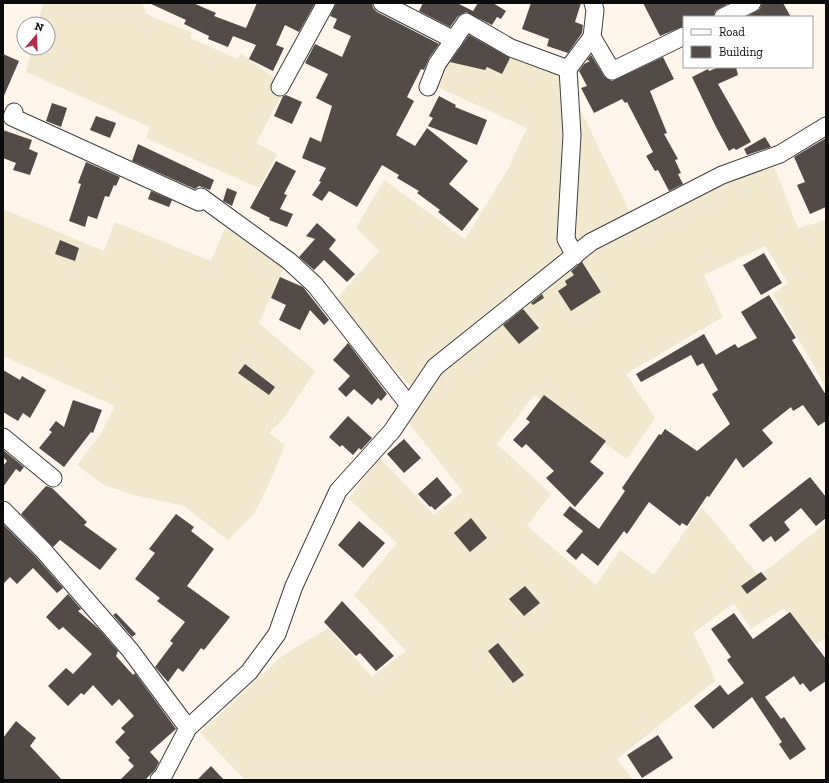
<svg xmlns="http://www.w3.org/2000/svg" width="829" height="783" font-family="'Zilla Slab',serif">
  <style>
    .farmland { fill: #f1e8cd }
    .building { fill: #534b48 }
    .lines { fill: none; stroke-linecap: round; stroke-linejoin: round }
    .minor-casing { stroke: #3e3e3e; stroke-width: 19 }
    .minor { stroke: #fff; stroke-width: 17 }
  </style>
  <rect width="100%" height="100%" fill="#fef6eb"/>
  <g class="farmland">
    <path d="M43,3H142L146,13L154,18L192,32L190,38L238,59L241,53L286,87L256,143L277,154L259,188L146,138L150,127L26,72L32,48H48V24H38Z"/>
    <path d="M469,19L562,71L633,219L770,156L798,228L826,220V388L773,294L788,283L765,246L704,275L723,317L626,374L655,418L627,459L534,395L497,444L551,494L527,526L596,585L620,550L654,575L702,507L759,576L826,523V638L816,644L784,608L751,629L734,603L693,633L716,680L617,759L633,780H245L200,733L282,656L328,628L372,677L406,651L354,595L397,543L349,499L379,457L434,515L463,492L408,422L410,386L334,302L379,251L356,228L384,180L465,239L507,171L527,128L433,85Z"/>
    <path d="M3,209L104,251L115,222L211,261L226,226L285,265L259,323L315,371L284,418L269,433L285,445L268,486L254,514L228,540L184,506L134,495L102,484L77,465L100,435L115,406L3,356Z"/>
  </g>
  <g class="building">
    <path d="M149,3H193L216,13L214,16L246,28L257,3H315L299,32L285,25L276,45L284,48L273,71L249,59L256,45L233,36L228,47L208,39L209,36L184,24L186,20Z"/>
    <path d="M336,3H372L373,8L377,12L439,44L429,58L424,70L421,69L407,97L414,101L396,135L415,146L427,128L468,161L449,184L479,209L462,231L438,212L440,210L417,193L419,191L397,178L399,175L382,165L357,207L329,191L322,201L312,195L321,182L319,181L326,168L302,158L310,137L321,142L332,106L316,98L328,74L305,63L315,44L342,57L351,36L333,28L337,19L330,16Z"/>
    <path d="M423,3H457L473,11L478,3H493L506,11L501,19L497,17L492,25L466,12L458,16L450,27L419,11Z"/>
    <path d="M531,3H581L575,22L583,25L582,33L568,53L547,46L549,39L522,29Z"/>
    <path d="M643,3H729L715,11L713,17H684V26L660,36Z"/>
    <path d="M762,3H783L791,17H746L760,9Z"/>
    <path d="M469,35L510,58L502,74L487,67L485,70L450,62Z"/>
    <path d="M3,54L19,61L3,98Z"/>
    <path d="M591,55L604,76L612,81L663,57L674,79L650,91L667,133L664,134L678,159L675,160L681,173L678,174L683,184L669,191L658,170L655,171L646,156L653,152L627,102L625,103L622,99L594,113L581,88L587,86L579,71L584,64L590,61L587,60Z"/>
    <path d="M719,67H736L738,75L718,84L751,142L736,150L734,148L729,151L716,127L692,77L708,69L709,71Z"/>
    <path d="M286,95L302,102L292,124L274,116L283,96Z"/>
    <path d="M439,96L456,105L455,107L487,120L477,145L428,126L433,118L429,116Z"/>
    <path d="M52,103L67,108L61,127L46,121Z"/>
    <path d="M96,116L116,123L110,138L90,130Z"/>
    <path d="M3,130L32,140L29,149L38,153L30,175L13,170L16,163L3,158Z"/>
    <path d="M765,137L771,147L747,155L744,149Z"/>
    <path d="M826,138V207L810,214L797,185L805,182L794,157Z"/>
    <path d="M138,144L214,180L210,190L199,186L195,189L132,161Z"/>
    <path d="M276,161L296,171L284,194L287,195L280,209L293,214L287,227L269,220L270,218L250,208Z"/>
    <path d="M86,162L120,177L116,186L114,185L109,197L105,196L97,219L88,216L85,227L69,221L81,184L78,183Z"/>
    <path d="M227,188L237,192L232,206L223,201Z"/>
    <path d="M151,191L172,200L169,207L148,199Z"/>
    <path d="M317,223L336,240L329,249L355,274L347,282L324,260L314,270L299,257L315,239L306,236Z"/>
    <path d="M60,240L79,248L75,261L55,254Z"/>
    <path d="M764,253L782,283L761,295L743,265Z"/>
    <path d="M582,262L601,292L571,311L558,291L567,285L565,281L574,275L571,271Z"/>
    <path d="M280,277L303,287L329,320L324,325L310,310L300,330L279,320L286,305L271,298Z"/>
    <path d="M542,294L544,298L533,305L531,303Z"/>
    <path d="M769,295L796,338L792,340L826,395V421L818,426L803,405L793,411L791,407L762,430L773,443L743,468L736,458L709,497L707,496L687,526L682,523L680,526L649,502L627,534L624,531L598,566L582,553L576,560L566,551L583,531L563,515L570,506L599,529L625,491L622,488L659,434L661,435L665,429L697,451L730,424L712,394L718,390L703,363L697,366L691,355L641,382L636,374L704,334L716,355L735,344L738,348L757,338L741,312Z"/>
    <path d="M523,309L539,328L519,344L503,325Z"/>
    <path d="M348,343L387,394L381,401L378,398L372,405L354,389L346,397L338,389L350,376L333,360Z"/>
    <path d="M245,364L275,387L269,395L238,373Z"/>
    <path d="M3,370L20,380L22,376L46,390L30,418L23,413L18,421L3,412Z"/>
    <path d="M544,395L606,441L590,462L604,473L575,507L546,478L554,471L526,444L522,448L513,440L530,422L526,419Z"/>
    <path d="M73,400L102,410L93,433L91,432L64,467L39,448L52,432L49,430L56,421L64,427Z"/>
    <path d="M348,416L372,438L361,450L359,448L353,455L342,445L340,447L329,437Z"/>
    <path d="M404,439L421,458L404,473L387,454Z"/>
    <path d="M3,450L24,467L20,472L16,469L3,487V466L7,461L3,457Z"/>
    <path d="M437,477L452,495L435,510L431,506L430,507L418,494Z"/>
    <path d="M810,477L826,497V518L816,526L801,508L784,522L790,530L775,542L771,536L763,542L749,525Z"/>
    <path d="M46,486L52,488L87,522L84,525L117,549L100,570L60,540L53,547L21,514Z"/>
    <path d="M176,514L194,527L191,531L214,549L187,586L230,617L204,650L201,648L183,672L178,668L168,682L155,667L173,643L170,641L185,622L157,601L160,598L135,579L155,553L149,549Z"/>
    <path d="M471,518L487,538L470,552L454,533Z"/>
    <path d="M359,521L385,543L363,568L338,545Z"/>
    <path d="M3,524L36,557L63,588L57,593L33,568L17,584L10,577L3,584Z"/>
    <path d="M761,572L767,579L747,594L741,586Z"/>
    <path d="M525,586L540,603L524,616L509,599Z"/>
    <path d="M68,594L81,609L78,611L99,629L118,651L116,656L133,675L135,673L176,729L150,752L159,762L155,770L145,780H120L134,766L128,760L130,758L115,742L125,732L121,728L134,716L119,699L112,706L93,685L84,695L81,693L68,706L48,686L66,668L73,674L92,654L63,627L59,630L46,617Z"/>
    <path d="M342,601L394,656L376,671L360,653L356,656L324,622Z"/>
    <path d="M790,612L826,659V681L810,692L803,683L800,685L794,676L765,697L781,719L784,717L806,749L790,760L779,744L782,742L752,697L713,729L694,706L720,685L728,695L744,683L727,660L731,657L711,629L734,613L753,639Z"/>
    <path d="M116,613L136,634L132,637L113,615Z"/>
    <path d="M498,643L524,675L513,683L488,651Z"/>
    <path d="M16,721L36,738L30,746L62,780H3V738Z"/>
    <path d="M658,735L673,758L642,778L627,755Z"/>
    <path d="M211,766L224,780H197Z"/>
  </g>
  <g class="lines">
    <defs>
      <g id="minor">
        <path d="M382,3L454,40"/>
        <path d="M723,17L752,3"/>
        <path d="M592,37L612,71L684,36"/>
        <path d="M568,69L572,135L566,239L575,256"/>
        <path d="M280,87L326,3"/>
        <path d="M428,87L437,64L466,22L511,48L568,69L592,37L595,10L593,3"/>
        <path d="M14,112L12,117L199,202L201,197L289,261L315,285L409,405"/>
        <path d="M3,437L53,478"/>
        <path d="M3,510L43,550L130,650L188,728"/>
        <path d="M159,780L163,776L188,728L249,672L277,634L294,586L338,491L392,431L435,367L591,242L722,175L780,154L826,126"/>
      </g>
    </defs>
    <use href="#minor" class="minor-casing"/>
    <use href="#minor" class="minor"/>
  </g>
  <rect width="829" height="783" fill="none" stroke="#0b0b0b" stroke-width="8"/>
  <rect x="683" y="16" width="130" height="52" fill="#ffffff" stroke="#9d9d9d"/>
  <rect x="691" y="29" width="20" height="6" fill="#ffffff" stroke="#9d9d9d"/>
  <text x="719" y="36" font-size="12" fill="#0b0b0b">Road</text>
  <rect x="691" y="46" width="20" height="12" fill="#534b48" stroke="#9d9d9d"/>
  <text x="719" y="56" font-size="12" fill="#0b0b0b">Building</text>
  <g transform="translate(36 36) rotate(19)"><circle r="19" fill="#ffffff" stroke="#9d9d9d"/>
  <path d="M0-3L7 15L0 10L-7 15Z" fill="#b12e4c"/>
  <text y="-6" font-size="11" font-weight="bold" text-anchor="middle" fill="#0b0b0b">N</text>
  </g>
</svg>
